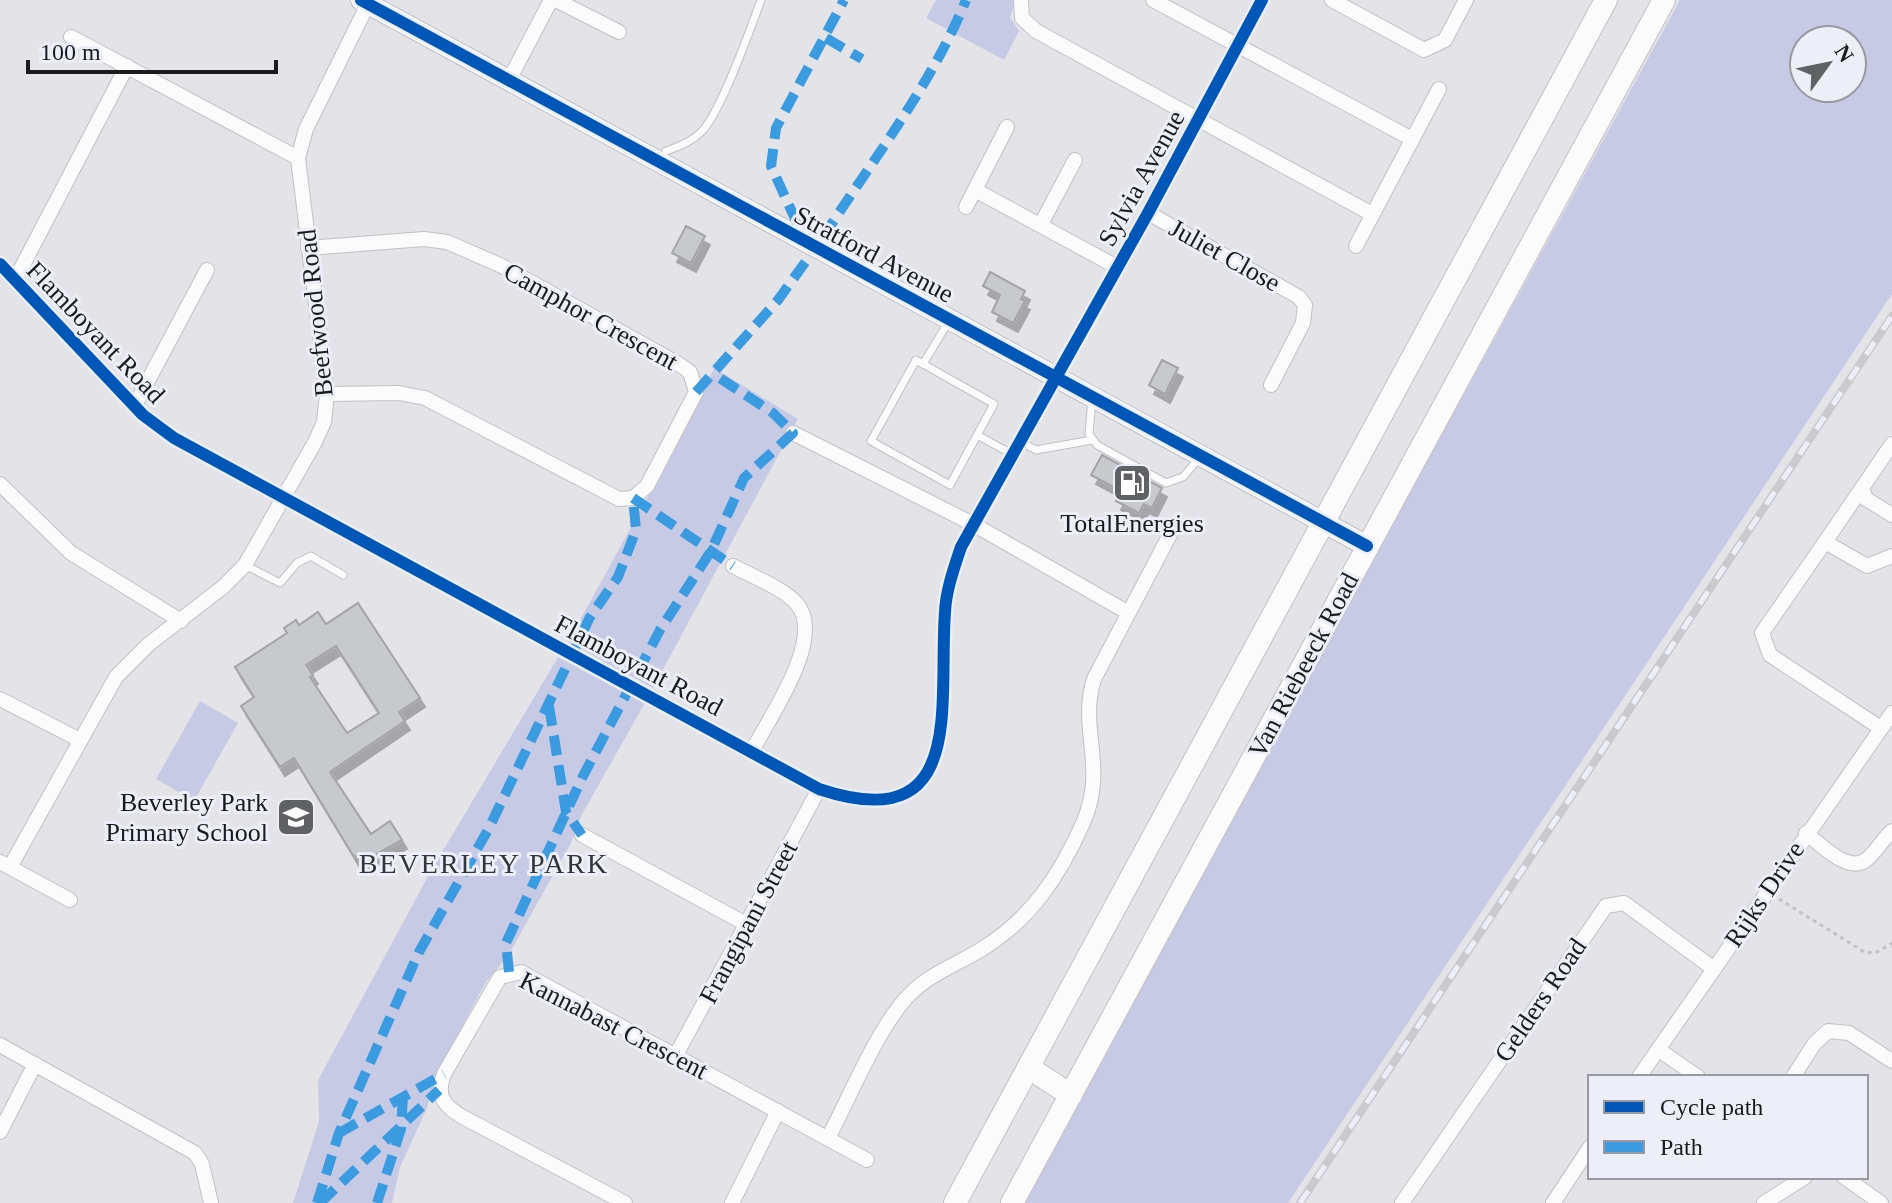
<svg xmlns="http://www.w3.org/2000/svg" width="1892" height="1203" font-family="Georgia,serif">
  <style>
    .green { fill: #c7cae5; fill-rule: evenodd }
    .building { fill: #c8c9cd; stroke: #a3a4a8; stroke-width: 2; fill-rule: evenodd; filter: url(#shadow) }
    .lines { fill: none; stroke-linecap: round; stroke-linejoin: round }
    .lane-casing { stroke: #c1c1c5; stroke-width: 9 }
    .street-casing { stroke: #c1c1c5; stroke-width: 16 }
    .secondary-casing { stroke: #c1c1c5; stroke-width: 22 }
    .primary-casing { stroke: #c1c1c5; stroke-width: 24 }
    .path { stroke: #c3c3c4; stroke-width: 3; stroke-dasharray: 4 4; stroke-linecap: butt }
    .lane { stroke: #fbfbfc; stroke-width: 7 }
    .street { stroke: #fbfbfc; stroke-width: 14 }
    .secondary { stroke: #fbfbfc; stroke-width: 20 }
    .primary { stroke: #fbfbfc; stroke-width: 22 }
    .rail-casing { stroke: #cacacc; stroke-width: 8 }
    .rail { stroke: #edeff8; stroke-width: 5; stroke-dasharray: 15; stroke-linecap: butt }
    .quiet { stroke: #3b9be0; stroke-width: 10; stroke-dasharray: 20 10; stroke-linecap: butt }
    .cycleway-casing { stroke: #edeff8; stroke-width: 17 }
    .cycleway { stroke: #0057b8; stroke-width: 12 }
    .labels { text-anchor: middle; stroke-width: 6; stroke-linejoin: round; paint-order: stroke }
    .street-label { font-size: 26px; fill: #1a1b1e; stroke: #edeff8 }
    .poi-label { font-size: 26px; fill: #1a1b1e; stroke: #edeff8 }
    .neighbourhood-label { font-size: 28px; letter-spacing: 2px; fill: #33353c; stroke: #edeff8 }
  </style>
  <defs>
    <filter id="shadow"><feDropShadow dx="5" dy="9" stdDeviation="0" flood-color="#0004"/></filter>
  </defs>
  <rect width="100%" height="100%" fill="#e3e3e8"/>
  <g class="green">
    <path d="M936,0H1016L1010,17L1019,31L1004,60L926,18Z"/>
    <path d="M1680,0H1892V294L1288,1203H1021ZM1804,40H1852V88H1804Z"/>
    <path d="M714,368L798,419L653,688L568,642L697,407Z"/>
    <path d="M560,654L646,701L581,816L571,843L509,954L486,982L437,1073L427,1108L400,1167L392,1203H293L319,1121L318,1080L432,869Z"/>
    <path d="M200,701L238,723L194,801L156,779Z"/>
  </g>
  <g class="building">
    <path d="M686,226L705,236L691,263L672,253Z"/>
    <path d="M990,272L1025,291L1021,299L1025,301L1013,323L992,312L1000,295L983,286Z"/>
    <path d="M1162,360L1178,368L1165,394L1149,385Z"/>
    <path d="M1102,455L1162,488L1152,508L1144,504L1139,513L1116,501L1121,491L1091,475Z"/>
    <path d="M358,603L420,698L399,712L405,721L330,772L371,834L390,821L402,840L364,861L359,854L354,857L294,758L280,767L241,706L254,697L235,667L287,633L284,628L296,620L299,625L318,612L326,624ZM336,646L379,713L347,733L310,677L313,675L306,665Z"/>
  </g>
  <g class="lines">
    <defs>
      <g id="lane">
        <path d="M666,151C680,146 693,141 703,130C722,109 750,30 761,0"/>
        <path d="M916,360L994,404L950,485L871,441Z"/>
        <path d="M923,364L949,321"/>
        <path d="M1092,399L1089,434L1097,445L1166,483L1183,477L1200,457"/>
        <path d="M977,435L1012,454"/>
        <path d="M1019,441L1036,450L1092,440"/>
        <path d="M245,565L280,583L297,563L311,556L343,575"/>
      </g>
      <g id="street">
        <path d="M556,0L619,32"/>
        <path d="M1021,0L1022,18L1036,31L1372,214"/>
        <path d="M1153,0L1412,139"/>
        <path d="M1332,0L1424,50L1445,40L1466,0"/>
        <path d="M71,37L298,158"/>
        <path d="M509,80L551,0"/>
        <path d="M975,190L1117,267"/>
        <path d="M966,207L1007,127"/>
        <path d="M1148,213L1299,297L1305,305L1303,323L1271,385"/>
        <path d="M1041,224L1075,160"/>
        <path d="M1356,246L1439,89"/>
        <path d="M308,248L424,239L447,242L502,266L677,363L690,372L696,392L647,486L633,498L619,499L425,398L399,393L327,394"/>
        <path d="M0,264L143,415L174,438L819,789C968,839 938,704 945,612C946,590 954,568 961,547L1148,213L1262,0"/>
        <path d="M15,280L127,66"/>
        <path d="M135,405L207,270"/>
        <path d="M793,433L973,524L1127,612"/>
        <path d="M0,484L71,553L181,621"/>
        <path d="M1862,488L1866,499L1892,515"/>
        <path d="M1825,542L1892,444"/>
        <path d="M733,566C753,577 782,587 797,604C826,638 769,718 752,751"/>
        <path d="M0,699L80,740"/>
        <path d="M1879,727L1770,655L1762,633L1825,542L1867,566L1892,556"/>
        <path d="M1806,833C1819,843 1848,874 1866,860C1876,852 1882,840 1892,831"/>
        <path d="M582,835L746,924"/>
        <path d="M0,862L70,900"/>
        <path d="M10,867L116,677L149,644L223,587L245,565L315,442L324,422L327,394L298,158L306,129L368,4"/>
        <path d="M0,1045L195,1153L202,1164L211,1203"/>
        <path d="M1659,1050L1698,1077"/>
        <path d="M676,1055L819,789"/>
        <path d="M1639,1077L1892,713"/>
        <path d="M1793,1077L1814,1044L1828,1031L1849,1033L1892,1061"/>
        <path d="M0,1132L35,1064"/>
        <path d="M828,1138C850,1097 878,1027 909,995C929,974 958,964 982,949C1031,919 1060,875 1083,823C1108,766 1078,730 1094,679L1175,525"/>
        <path d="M1844,1177L1881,1203"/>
        <path d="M625,1203L459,1115C441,1103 437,1094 444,1074L500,977L521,972L867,1160"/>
        <path d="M732,1203L778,1111"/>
        <path d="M1402,1203L1606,906L1624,903L1714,969"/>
        <path d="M1553,1203L1590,1147"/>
        <path d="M1764,1203L1805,1177"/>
      </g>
      <path id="secondary" d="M361,0L1367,546"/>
      <g id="primary">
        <path d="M1029,1068L1071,1095"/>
        <path d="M955,1203L1606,0"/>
        <path d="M1012,1203L1664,0"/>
      </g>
    </defs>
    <use href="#lane" class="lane-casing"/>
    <use href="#street" class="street-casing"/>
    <use href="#secondary" class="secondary-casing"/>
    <use href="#primary" class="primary-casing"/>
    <path class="path" d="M1779,899L1866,953L1877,952L1892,943"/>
    <use href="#lane" class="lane"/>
    <use href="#street" class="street"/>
    <use href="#secondary" class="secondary"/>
    <use href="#primary" class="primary"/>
    <defs>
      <path id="rail" d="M1300,1203L1892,316"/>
    </defs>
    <use href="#rail" class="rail-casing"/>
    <use href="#rail" class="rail"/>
    <g class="quiet">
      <path d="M826,38L862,59"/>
      <path d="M797,223L771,166L776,128L844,0"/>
      <path d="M823,237C872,161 932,84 966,0"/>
      <path d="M696,392L778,300L809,257"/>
      <path d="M633,498L733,566"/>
      <path d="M549,706L566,812L582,835"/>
      <path d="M509,972L506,943L582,778L660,630L711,551L744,478L793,433L773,413L712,373"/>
      <path d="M339,1133L444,1074"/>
      <path d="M317,1203L339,1133L419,952L489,828L590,617L618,577L636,530L633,498"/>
      <path d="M320,1203L439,1090"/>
      <path d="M377,1203L401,1129L403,1096"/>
    </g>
    <defs>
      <g id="cycleway">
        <path d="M361,0L1367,546"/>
        <path d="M0,264L143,415L174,438L819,789C968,839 938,704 945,612C946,590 954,568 961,547L1148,213L1262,0"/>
      </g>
    </defs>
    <use href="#cycleway" class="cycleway-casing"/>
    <use href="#cycleway" class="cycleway"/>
  </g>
  <defs>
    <symbol id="fuel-square" viewBox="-11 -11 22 22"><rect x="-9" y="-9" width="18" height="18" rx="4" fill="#606165" stroke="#edeff8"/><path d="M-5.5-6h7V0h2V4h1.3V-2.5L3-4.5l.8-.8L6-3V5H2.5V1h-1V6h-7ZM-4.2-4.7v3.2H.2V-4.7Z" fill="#fff"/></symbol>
    <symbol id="school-square" viewBox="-11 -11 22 22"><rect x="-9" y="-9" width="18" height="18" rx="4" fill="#606165" stroke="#edeff8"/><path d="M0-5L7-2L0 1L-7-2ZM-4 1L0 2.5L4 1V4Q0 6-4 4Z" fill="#fff"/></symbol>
  </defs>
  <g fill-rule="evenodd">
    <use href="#fuel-square" x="1110" y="461" width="44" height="44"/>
    <use href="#school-square" x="274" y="795" width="44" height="44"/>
  </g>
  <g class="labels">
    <g class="street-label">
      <text transform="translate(1141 178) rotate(-61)" y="9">Sylvia Avenue</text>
      <text transform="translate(874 254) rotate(28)" y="9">Stratford Avenue</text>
      <text transform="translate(1225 255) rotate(29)" y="9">Juliet Close</text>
      <text transform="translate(315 313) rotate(-96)" y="9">Beefwood Road</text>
      <text transform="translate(591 316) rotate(29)" y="9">Camphor Crescent</text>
      <text transform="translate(96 332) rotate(46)" y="9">Flamboyant Road</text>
      <text transform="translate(639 665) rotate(28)" y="9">Flamboyant Road</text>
      <text transform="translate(1303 665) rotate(-62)" y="9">Van Riebeeck Road</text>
      <text transform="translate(1764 894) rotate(-56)" y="9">Rijks Drive</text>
      <text transform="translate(748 922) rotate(-62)" y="9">Frangipani Street</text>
      <text transform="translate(1540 1000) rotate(-56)" y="9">Gelders Road</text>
      <text transform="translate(614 1025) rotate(27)" y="9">Kannabast Crescent</text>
    </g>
    <g class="poi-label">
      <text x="1132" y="532">TotalEnergies</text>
      <text x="268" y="811" text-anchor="end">Beverley Park<tspan x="268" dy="30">Primary School</tspan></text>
    </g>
    <g class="neighbourhood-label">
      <text x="484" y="873">BEVERLEY PARK</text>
    </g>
  </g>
  <rect x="1588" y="1075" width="280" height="104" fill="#edeff8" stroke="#999aa1" stroke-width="2"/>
  <rect x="1604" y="1101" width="40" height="12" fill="#0057b8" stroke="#999aa1" stroke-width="2"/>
  <text x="1660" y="1115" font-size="24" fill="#1a1b1e">Cycle path</text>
  <rect x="1604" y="1141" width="40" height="12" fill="#3b9be0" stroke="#999aa1" stroke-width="2"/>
  <text x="1660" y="1155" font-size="24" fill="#1a1b1e">Path</text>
  <g transform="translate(1828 64) rotate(57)"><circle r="38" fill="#edeff8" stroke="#999aa1" stroke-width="2"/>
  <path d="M0-6L14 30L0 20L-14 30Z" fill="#606165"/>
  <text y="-12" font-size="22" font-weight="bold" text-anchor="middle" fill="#1a1b1e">N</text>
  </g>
  <path d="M28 60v12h248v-12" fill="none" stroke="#1a1b1e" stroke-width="4"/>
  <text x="40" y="60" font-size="24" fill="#1a1b1e" stroke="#edeff8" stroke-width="6" paint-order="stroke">100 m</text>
</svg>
